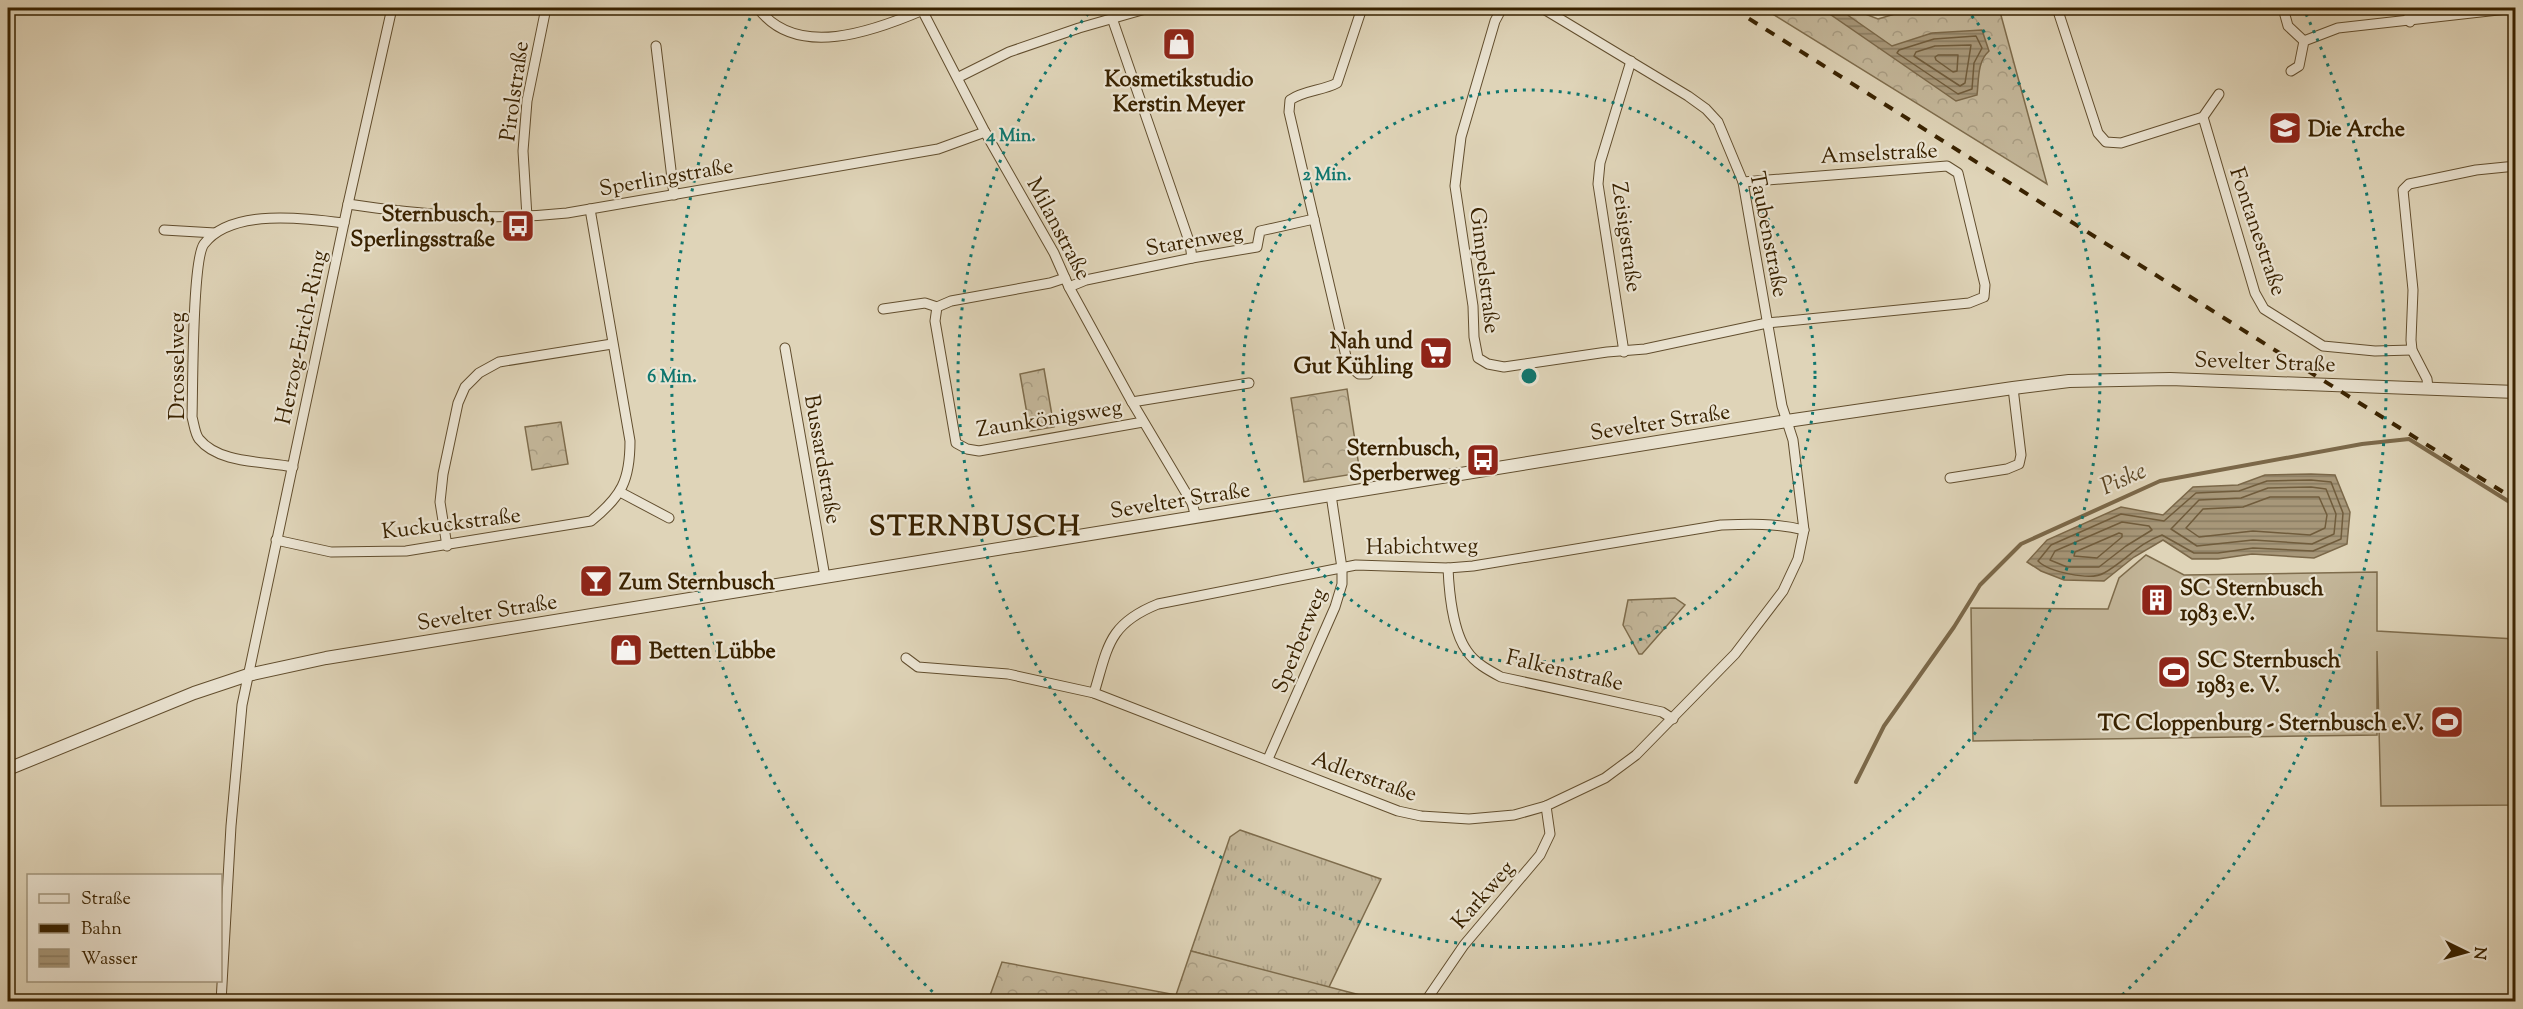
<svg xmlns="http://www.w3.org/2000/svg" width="2523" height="1009" font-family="'Sorts Mill Goudy',serif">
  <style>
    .grass { fill: url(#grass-tufts); stroke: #7e6c4c; stroke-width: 1.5 }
    .forest { fill: url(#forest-crowns); stroke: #7e6c4c; stroke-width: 1.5 }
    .pitch { fill: #c3b699; stroke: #7e6c4c; stroke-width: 1.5 }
    .water { fill: url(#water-rules); stroke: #7b6849; stroke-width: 1.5 }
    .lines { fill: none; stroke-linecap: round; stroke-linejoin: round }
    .shore { stroke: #705c3c; stroke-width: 1.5 }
    .stream { stroke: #7b6849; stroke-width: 4 }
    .minor-casing { stroke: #624e2e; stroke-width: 11 }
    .tertiary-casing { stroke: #624e2e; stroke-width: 14 }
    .minor { stroke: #eae3d1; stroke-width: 9 }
    .tertiary { stroke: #eae3d1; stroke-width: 12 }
    .rail { stroke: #392200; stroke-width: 4; stroke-dasharray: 10 10; stroke-linecap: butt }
    .ring { fill: none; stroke: #0f766e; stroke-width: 3; stroke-dasharray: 3 6 }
    .labels { text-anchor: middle; stroke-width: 4.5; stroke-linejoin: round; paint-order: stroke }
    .poi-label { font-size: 22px; font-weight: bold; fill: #392200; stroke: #eae3d1; text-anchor: start }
    .street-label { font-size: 22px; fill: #392200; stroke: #eae3d1 }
    .water-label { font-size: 24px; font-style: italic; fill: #5a4524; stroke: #eae3d1 }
    .district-label { font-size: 28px; font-weight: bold; letter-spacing: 1.5px; fill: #392200; stroke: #eae3d1 }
    .centre { fill: #0f766e; stroke: #eae3d1; stroke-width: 3 }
    .ring-label { font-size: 18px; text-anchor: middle; font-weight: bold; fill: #0f766e; stroke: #eae3d1; stroke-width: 4.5; stroke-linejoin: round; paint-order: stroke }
  </style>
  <defs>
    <pattern id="grass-tufts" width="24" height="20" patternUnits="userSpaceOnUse" patternTransform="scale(1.5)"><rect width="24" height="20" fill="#c3b699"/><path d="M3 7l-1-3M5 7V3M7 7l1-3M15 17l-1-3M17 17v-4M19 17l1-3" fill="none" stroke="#a89c82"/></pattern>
    <pattern id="forest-crowns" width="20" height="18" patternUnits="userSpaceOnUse" patternTransform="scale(1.5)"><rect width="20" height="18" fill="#c3b699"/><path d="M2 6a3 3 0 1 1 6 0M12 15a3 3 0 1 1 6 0" fill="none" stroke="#a89c82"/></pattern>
    <pattern id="water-rules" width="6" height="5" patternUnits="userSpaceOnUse" patternTransform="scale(1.5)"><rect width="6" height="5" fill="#a79779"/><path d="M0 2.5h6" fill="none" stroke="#897b61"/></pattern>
  </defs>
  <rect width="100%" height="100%" fill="#dfd4b8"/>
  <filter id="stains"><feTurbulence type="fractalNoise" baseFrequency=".00333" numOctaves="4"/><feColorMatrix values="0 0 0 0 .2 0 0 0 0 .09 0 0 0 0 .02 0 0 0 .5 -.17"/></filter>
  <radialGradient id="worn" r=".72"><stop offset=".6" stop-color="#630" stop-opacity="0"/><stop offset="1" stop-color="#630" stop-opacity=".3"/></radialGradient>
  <path class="grass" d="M1240,830L1381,879L1328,989L1191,951L1230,837Z"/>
  <g class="forest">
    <path d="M611,8H665L609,14Z"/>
    <path d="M1763,8H1863L1865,14L1878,19L1915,8H1999L2047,184Z"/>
    <path d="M1044,369L1054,427L1030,431L1020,374Z"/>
    <path d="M1347,389L1360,473L1304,482L1291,398Z"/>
    <path d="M561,422L568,464L532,470L525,427Z"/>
    <path d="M1675,598L1685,605L1642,654H1639L1623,625L1628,600Z"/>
    <path d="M1191,951L1383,1001H988L1002,962L1176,995Z"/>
  </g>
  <path class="pitch" d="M2146,555L2184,575L2377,572V631L2515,639V805L2381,806L2377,651V735L1973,741L1971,608L2108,609L2119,578Z"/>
  <g class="water">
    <path d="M1821,8H1841L1849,16L1892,46L1932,33L1982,30L1989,51C1977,62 1979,79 1977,95L1956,101Z"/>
    <path d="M2311,474L2335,475L2350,512L2347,544L2314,558L2252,554L2218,559H2192L2163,540L2134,557L2104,581L2064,580L2041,571L2027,562L2047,540L2121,507L2163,515L2193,487L2238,485L2265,475Z"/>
  </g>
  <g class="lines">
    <g class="shore">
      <path d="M1976,36L1982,48L1974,63L1972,89L1958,94L1897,53L1899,50L1934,39Z"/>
      <path d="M1971,45L1965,83L1960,86L1914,56L1916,52L1935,46Z"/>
      <path d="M1938,55H1958L1957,71L1953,72L1936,60L1935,57Z"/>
      <path d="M2311,480L2331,482L2343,513L2341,539L2313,551L2253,548L2218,553H2194L2162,535C2139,543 2124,562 2104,573C2091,581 2049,572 2038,561L2051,545L2121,514L2164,521L2196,493L2239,491L2267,481Z"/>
      <path d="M2311,487L2326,489L2336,514L2334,534L2312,544L2253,540L2197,546L2171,529L2199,500L2241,498L2268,488Z"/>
      <path d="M2270,497H2319L2327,515L2325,528L2310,535L2253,531L2199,537L2186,528L2203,509L2243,507Z"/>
      <path d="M2122,522L2149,526L2152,530L2126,546L2099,567H2067L2050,560L2055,551Z"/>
      <path d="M2119,533L2122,534V537L2097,558L2074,556L2075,552Z"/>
    </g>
    <path class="stream" d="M1856,782L1884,726L1954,627L1980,585L2021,544L2160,481L2362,444L2409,439L2516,506"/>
    <defs>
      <g id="minor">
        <path d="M758,8C796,60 874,31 923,10"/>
        <path d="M921,8L985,132L1054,253L1069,287L1132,402L1192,503L1196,517"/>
        <path d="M1362,8L1337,83C1322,91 1305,90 1290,100L1289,112L1348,365L1359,374H1368"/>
        <path d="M1502,8L1495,21L1461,137L1455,186L1473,306L1474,337L1478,358L1488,364L1504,367L1607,352L1645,349L1767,323L1969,303L1984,297L1985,285L1958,173L1947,166L1743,182"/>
        <path d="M2057,8L2098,133L2106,142L2121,143L2203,117L2219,94"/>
        <path d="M2283,8L2288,26L2304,41"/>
        <path d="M2408,8L2410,22"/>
        <path d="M1112,18L1190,244L1192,258"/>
        <path d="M656,46L674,195"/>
        <path d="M2291,71L2299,66L2304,41L2338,28L2516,8"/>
        <path d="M959,77L1009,52L1079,28L1149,8"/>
        <path d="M2203,117L2255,293L2264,309L2323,346L2375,351L2412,350"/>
        <path d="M348,204C422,215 493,221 567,213L938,149L985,132"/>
        <path d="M527,217L523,151L527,101L546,8"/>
        <path d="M164,230L215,233"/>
        <path d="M1065,278L1050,283L951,301L937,307L935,321L956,443L967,449L979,451L1143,422"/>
        <path d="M1069,287L1086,280L1192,258L1257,247L1260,231L1314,219"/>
        <path d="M883,309L925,303L937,307"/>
        <path d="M785,348L825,577"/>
        <path d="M1624,352L1598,184L1600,163L1631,61"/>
        <path d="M2428,388L2427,379L2412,350L2411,340L2413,290L2403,190L2409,184L2476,170L2516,166"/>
        <path d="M1132,402L1249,383"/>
        <path d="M293,467C264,461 219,464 199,439C195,434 194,424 192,417C193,389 192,260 204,244C231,208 306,218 344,223"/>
        <path d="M1950,478L2007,469L2019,464L2021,455L2013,388"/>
        <path d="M620,492L669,518"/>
        <path d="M276,540L331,552L406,551L591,521C622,496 630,480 630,441L590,209"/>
        <path d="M447,546L440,502L443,474L458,403L465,387L479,373L499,362L612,344"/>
        <path d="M1448,568C1449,592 1453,632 1467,651C1475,663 1488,670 1501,677L1662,712L1673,719"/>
        <path d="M906,658L918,667L1008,674L1094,693L1398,811L1421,816L1469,819L1514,815L1546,806L1605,778L1636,755L1735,654L1783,591L1798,559L1804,530L1793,440L1782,406L1743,182L1718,122L1706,109L1688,96L1542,8"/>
        <path d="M1094,693C1108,647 1108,624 1158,604L1356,565L1448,568L1473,566L1721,525C1749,524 1776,523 1804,530"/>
        <path d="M1268,759L1335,607L1342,584V568L1331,495"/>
        <path d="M221,1002L231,826L242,705L348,204L392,8"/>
        <path d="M1425,1002L1464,945L1540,855L1550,834L1546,806"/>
      </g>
      <path id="tertiary" d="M8,769L194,693L248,675L326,658L1787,421L2013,388L2069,381L2170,379L2516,392"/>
    </defs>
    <use href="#minor" class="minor-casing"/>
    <use href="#tertiary" class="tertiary-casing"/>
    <use href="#minor" class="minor"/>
    <use href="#tertiary" class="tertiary"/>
    <path class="rail" d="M1732,8L2316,376L2516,500"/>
  </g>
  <g class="ring">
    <circle cx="1529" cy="376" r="286"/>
    <path d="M1966 9A571 571 0 1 1 1092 9"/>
    <path d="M939 998A857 857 0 0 1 752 14M2306 14A857 857 0 0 1 2119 998"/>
  </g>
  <defs>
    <symbol id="shop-square" viewBox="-11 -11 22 22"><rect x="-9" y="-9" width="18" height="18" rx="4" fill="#8f2418" stroke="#eae3d1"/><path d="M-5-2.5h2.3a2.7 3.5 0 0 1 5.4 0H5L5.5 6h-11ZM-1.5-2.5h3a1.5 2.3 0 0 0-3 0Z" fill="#fff"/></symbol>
    <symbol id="school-square" viewBox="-11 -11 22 22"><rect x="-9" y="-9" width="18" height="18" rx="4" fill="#8f2418" stroke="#eae3d1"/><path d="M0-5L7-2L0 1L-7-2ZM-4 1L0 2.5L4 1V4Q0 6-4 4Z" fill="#fff"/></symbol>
    <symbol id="bus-square" viewBox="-11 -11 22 22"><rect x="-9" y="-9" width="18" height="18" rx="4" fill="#8f2418" stroke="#eae3d1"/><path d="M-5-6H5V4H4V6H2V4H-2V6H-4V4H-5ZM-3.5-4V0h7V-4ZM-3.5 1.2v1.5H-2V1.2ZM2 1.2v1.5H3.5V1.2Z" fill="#fff"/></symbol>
    <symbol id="supermarket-square" viewBox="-11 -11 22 22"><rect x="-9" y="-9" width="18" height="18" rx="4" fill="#8f2418" stroke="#eae3d1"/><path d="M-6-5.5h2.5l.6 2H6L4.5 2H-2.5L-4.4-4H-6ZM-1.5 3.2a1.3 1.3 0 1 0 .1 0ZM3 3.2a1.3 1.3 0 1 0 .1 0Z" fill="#fff"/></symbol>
    <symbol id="bar-square" viewBox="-11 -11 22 22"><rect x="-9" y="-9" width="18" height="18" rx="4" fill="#8f2418" stroke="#eae3d1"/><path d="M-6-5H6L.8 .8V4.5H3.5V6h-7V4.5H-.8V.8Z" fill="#fff"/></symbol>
    <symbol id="building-square" viewBox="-11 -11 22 22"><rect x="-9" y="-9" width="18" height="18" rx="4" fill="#8f2418" stroke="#eae3d1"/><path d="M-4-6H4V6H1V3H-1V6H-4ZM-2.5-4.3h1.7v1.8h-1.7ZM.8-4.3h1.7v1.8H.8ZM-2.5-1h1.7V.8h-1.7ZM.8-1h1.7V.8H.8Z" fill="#fff"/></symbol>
    <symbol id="stadium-square" viewBox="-11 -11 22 22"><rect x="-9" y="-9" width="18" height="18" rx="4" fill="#8f2418" stroke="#eae3d1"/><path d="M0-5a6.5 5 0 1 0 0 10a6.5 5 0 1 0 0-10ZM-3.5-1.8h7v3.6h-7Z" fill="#fff"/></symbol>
  </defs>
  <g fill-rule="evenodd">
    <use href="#shop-square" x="1160" y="25" width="38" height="38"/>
    <use href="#school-square" x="2266" y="109" width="38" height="38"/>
    <use href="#bus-square" x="499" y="207" width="38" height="38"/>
    <use href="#supermarket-square" x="1417" y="334" width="38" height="38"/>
    <use href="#bus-square" x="1464" y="441" width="38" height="38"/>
    <use href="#bar-square" x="577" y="562" width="38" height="38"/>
    <use href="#building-square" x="2138" y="581" width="38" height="38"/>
    <use href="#shop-square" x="607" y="631" width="38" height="38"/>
    <use href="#stadium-square" x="2155" y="653" width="38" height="38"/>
    <use href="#stadium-square" x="2428" y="703" width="38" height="38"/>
  </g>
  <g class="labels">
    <g class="poi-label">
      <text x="1179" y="86" text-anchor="middle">Kosmetikstudio<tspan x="1179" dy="25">Kerstin Meyer</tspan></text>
      <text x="2308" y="136">Die Arche</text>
      <text x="495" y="221" text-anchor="end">Sternbusch,<tspan x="495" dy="25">Sperlingsstraße</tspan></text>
      <text x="1413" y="348" text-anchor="end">Nah und<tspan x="1413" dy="25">Gut Kühling</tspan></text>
      <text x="1460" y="455" text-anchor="end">Sternbusch,<tspan x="1460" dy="25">Sperberweg</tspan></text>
      <text x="619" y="589">Zum Sternbusch</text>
      <text x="2180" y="595">SC Sternbusch<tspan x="2180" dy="25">1983 e.V.</tspan></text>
      <text x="649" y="658">Betten Lübbe</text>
      <text x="2197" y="667">SC Sternbusch<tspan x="2197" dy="25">1983 e. V.</tspan></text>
      <text x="2424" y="730" text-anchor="end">TC Cloppenburg - Sternbusch e.V.</text>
    </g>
    <g class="street-label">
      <text transform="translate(513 91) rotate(-82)" y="8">Pirolstraße</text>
      <text transform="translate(1879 152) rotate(-3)" y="8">Amselstraße</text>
      <text transform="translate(666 176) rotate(-10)" y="8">Sperlingstraße</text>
      <text transform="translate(1060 228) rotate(62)" y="8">Milanstraße</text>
      <text transform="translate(2259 231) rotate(71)" y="8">Fontanestraße</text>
      <text transform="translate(1770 234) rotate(79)" y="8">Taubenstraße</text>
      <text transform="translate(1628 237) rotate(82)" y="8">Zeisigstraße</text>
      <text transform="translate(1194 239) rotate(-10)" y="8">Starenweg</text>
      <text transform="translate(1486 270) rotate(83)" y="8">Gimpelstraße</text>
      <text transform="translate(300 337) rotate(-78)" y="8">Herzog-Erich-Ring</text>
      <text transform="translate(2265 361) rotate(2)" y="8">Sevelter Straße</text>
      <text transform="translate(176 366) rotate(-90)" y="8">Drosselweg</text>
      <text transform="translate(1049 417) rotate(-9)" y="8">Zaunkönigsweg</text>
      <text transform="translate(1660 421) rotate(-9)" y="8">Sevelter Straße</text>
      <text transform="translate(824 459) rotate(80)" y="8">Bussardstraße</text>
      <text transform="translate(1180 499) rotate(-9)" y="8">Sevelter Straße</text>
      <text transform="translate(451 522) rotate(-7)" y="8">Kuckuckstraße</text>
      <text transform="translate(1422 545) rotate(-1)" y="8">Habichtweg</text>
      <text transform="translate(487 611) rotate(-9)" y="8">Sevelter Straße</text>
      <text transform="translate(1298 640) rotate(-68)" y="8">Sperberweg</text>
      <text transform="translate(1565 669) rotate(13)" y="8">Falkenstraße</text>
      <text transform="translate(1365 775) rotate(20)" y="8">Adlerstraße</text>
      <text transform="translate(1482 894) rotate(-49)" y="8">Karkweg</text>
    </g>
    <g class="water-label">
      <text transform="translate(2123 478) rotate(-24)" y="8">Piske</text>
    </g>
    <g class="district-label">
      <text x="975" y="535">STERNBUSCH</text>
    </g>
  </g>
  <circle cx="1529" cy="376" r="9" class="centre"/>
  <g class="ring-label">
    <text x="1011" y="141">4 Min.</text>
    <text x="1327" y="180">2 Min.</text>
    <text x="672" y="382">6 Min.</text>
  </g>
  <rect width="2523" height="1009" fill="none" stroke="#dfd4b8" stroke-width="30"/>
  <rect x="9" y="9" width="2505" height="991" fill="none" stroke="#392200" stroke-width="3"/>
  <rect x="15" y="15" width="2493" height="979" fill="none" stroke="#392200" stroke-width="1.5"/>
  <rect x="27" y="874" width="195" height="108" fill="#eae3d1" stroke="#a3967d" stroke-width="1.5"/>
  <rect x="39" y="894" width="30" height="9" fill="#eae3d1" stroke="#a3967d" stroke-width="1.5"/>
  <text x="81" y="904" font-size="18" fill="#392200">Straße</text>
  <rect x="39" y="924" width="30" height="9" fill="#392200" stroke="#a3967d" stroke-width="1.5"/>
  <text x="81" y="934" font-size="18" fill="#392200">Bahn</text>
  <rect x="39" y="949" width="30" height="18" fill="url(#water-rules)" stroke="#a3967d" stroke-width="1.5"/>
  <text x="81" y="964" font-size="18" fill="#392200">Wasser</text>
  <g transform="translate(2466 952) rotate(95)" stroke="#eae3d1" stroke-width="4.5" paint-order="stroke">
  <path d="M0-4.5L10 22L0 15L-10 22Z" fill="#392200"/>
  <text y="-9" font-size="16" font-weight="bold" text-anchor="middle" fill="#392200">N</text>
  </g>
  <rect width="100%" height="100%" filter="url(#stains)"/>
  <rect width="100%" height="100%" fill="url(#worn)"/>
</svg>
